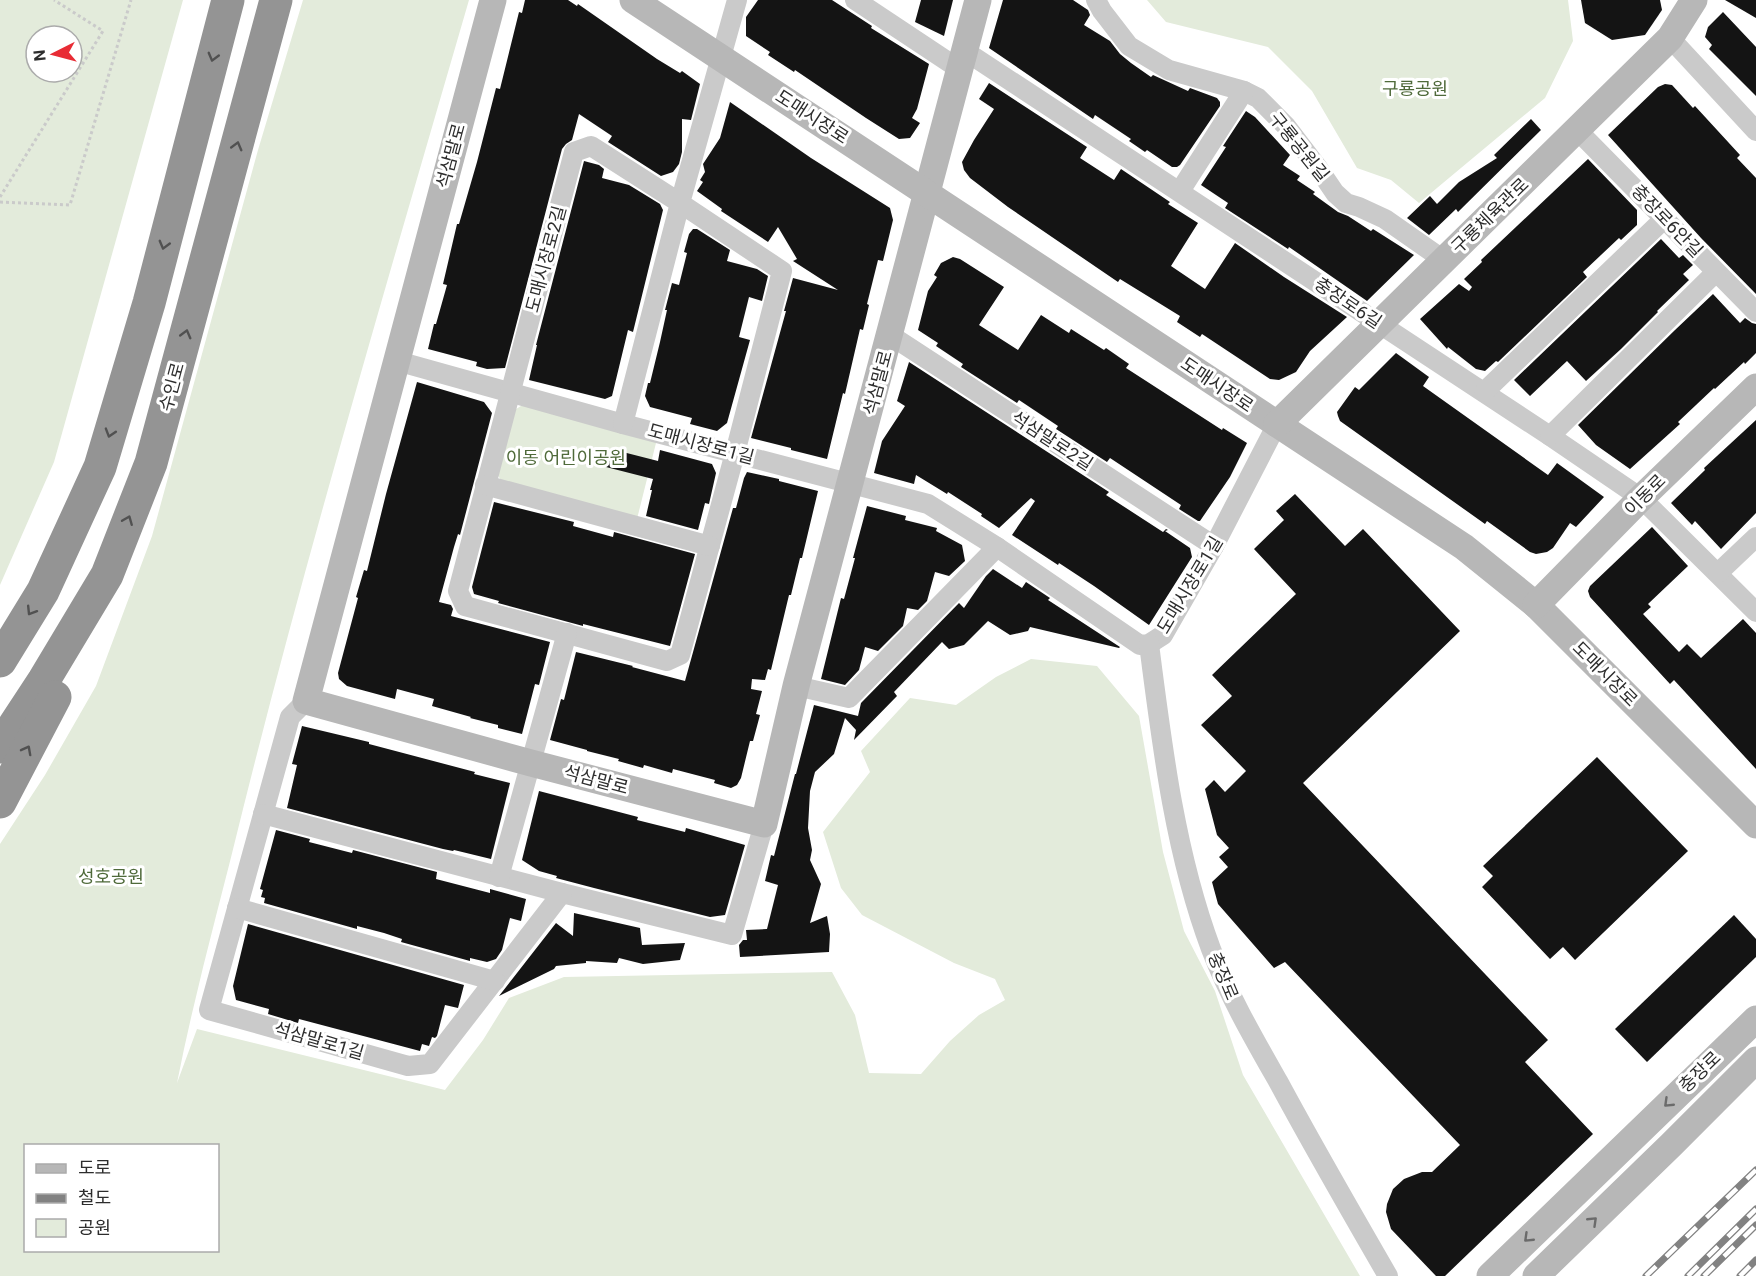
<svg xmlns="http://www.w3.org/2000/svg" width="1756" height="1276" font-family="Roboto,'Noto Sans KR',sans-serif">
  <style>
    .green { fill: #e3ebdb; fill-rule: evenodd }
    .building { fill: #141414 }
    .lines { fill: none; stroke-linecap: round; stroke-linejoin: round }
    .path { stroke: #cacaca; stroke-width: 3; stroke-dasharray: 3 3; stroke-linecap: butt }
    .street { stroke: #cacaca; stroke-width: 20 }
    .secondary { stroke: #b7b7b7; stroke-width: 27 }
    .highway { stroke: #949494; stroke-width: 33 }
    .rail-casing { stroke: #828282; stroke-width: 7 }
    .rail { stroke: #fff; stroke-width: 4.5; stroke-dasharray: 14; stroke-linecap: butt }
    .oneway { stroke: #515151 }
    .oneway2 { stroke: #6b6b6b }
    .labels { text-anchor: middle; stroke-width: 6; stroke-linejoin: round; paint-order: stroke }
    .park-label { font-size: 18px; fill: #4f6a3a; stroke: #fff }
    .street-label { font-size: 18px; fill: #2d2d2d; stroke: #fff }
  </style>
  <rect width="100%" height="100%" fill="#fff"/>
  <g class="green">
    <path d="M0,0H183L54,462L0,585ZM36,36H72V72H36Z"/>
    <path d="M303,0H469C391,269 311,537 243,809C221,900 195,991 177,1083L197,1029L445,1090L483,1040L509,998L564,977L832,972L855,1015L869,1073L921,1074L950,1041L979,1015L1005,1000L995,979L954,963L862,915L841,888L823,832L870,772L861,751L910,698L956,705L996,677L1031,659L1097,666L1139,716L1163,852L1184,931L1215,991L1243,1075L1360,1276H0V844L45,775L96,686L152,536L258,150ZM26,1146H218V1250H26Z"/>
    <path d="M1147,0H1568L1573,41L1545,98L1419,203L1391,180L1357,168L1312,91L1268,47L1166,22Z"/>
    <path d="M524,404L657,439L637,519L504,485L497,474L513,411Z"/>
  </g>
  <g class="building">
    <path d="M525,0H568L577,6L578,4L657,59L680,73L682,71L700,84L691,120L682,119V152L679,164L673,172L661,176L608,142L612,136L579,114L572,140L566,144L562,149L505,368L487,369L476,366L477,362L428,349L434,324H436L447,285L443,284L457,224H459L477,162L496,88L500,89L519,12L522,13Z"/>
    <path d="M758,0H832L872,26L871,28L929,64L917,109L912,118L920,123L910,138L899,139L866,118L795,70L794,72L768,55L770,52L746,36V17Z"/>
    <path d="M921,0H953L944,36L915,22Z"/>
    <path d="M1003,0H1073L1088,10L1090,15L1084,25L1110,41L1120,54L1131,63L1151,77L1153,75L1188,91L1190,88L1217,98L1220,102V106L1180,165L1177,167H1172L1147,150L1145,152L1129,141L1131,139L1095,115L1093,119L989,48Z"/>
    <path d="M1581,0H1660L1662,10L1645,35L1612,40L1585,23Z"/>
    <path d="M1725,0H1756V18Z"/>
    <path d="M1723,12L1756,47V96L1709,49L1712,45L1705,37L1708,27Z"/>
    <path d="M989,83L1087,147L1080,158L1114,180L1121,169L1170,202L1168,204L1198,223L1171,266L1205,289L1235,243L1284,277L1347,317L1310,351L1296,372L1279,380L1270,379L1202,334L1200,337L1177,322L1180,316L1120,279L1118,282L1008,207L970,178L964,170L962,162L974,140L994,109L979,99Z"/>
    <path d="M1665,84L1672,85L1693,108L1695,106L1740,155L1737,158L1756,178V294L1701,238L1608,135L1658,87Z"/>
    <path d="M730,102L811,158L890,208L893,220L883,261L878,260L867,304L869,305L863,330L860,329L845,394L843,393L827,459L791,450V448L751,438L786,311H784L793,278L838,290L793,261L797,259L778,227L768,242L721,211L722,209L697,191L703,182L700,180L705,172L703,164L720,138Z"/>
    <path d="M1246,111L1255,117L1290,155L1283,165L1300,176L1297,180L1315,192L1313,194L1338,212L1348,216L1371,231L1373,229L1414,255L1367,301L1289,247L1288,249L1225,208L1228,203L1201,185L1226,147L1223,146Z"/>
    <path d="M1531,119L1541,130L1458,212L1456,209L1429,235L1407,218L1430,196L1437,204L1459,182L1497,158L1494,155Z"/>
    <path d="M1588,159L1637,210V225L1621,240L1619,238L1583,272L1587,277L1498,362L1496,361L1485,371L1476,369L1448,347L1447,349L1420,319L1459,284L1469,291L1472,287L1464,279L1482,262L1481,260Z"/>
    <path d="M584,161L599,165L604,169L602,178L629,185L660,204L663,210L633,332L628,330L612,396L605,399L529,380L537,345H536Z"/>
    <path d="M693,229H697L730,250L727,261L757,269L768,276L762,301L749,297L739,337L750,340L727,423L717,431L690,424L692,418L650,407L645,396L648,383H650L660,342L667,310H665L672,283L679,285L687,253L684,252L689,234Z"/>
    <path d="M1661,239L1679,258L1683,255L1693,265L1683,274L1689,280L1657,311L1658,312L1621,349L1586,381L1567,361L1530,396L1514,380Z"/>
    <path d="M953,257L960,259L1004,287L979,325L1018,350L1041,315L1069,333L1071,329L1104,350L1106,348L1129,364L1126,368L1222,430L1223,428L1247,443L1230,477L1200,521H1198L1179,509L1181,505L1110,458L1107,462L1056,429L1058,426L1019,400L1017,403L961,367L963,364L936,346L938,343L918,330L928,291L937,277L934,275L941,263Z"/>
    <path d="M1713,294L1740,323L1745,318L1752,323L1756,324V353L1745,364L1744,362L1715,389L1714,388L1678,422L1680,424L1630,469L1596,445L1578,425L1675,330Z"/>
    <path d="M1396,353L1429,377L1423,386L1548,475L1557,463L1604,497L1576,527L1570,523L1553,548L1547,552L1536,554L1530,552L1487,521L1485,524L1340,421L1338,416L1337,412L1355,387L1359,390Z"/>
    <path d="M909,362L1109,492L1106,495L1163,532L1166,529L1168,530L1165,531L1190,548L1192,557L1149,625L1094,586L1059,563L1058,565L1012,535L1035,501L1031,498L999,528L981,516L982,514L948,492L947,494L916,475L914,484L874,473L882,441L905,406L897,401Z"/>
    <path d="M417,382L484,402L492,413L460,535L458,534L454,547L439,602L451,605L453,609L451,616L550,642L539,685L535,684L522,734L498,728V725L470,718L471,717L432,706L434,699L397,689L395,699L347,686L339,679L338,673L358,598L356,597L364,570L367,571L386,494Z"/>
    <path d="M1756,420V513L1721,549L1695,521L1692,525L1671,503L1705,470L1704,468Z"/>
    <path d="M611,449L658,461L660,450L712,464L716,473L709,504L705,503L698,530L646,516L652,490H650L653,479L606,467Z"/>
    <path d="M747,472L779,479V481L818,491L802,558H800L791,595H789L771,670L768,669L765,680L752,679L751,689L762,691L756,714L760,715L753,741H750L741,778L737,785L731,788L714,783L715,780L673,769L672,773L644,765L643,768L618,761L619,759L587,751V750L550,740L561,699L564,700L576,652L633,666L632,667L685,681L733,508H736L744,478Z"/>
    <path d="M1295,494L1345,546L1363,529L1460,631L1303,783L1548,1040L1525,1062L1593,1134L1445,1276H1436L1391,1229L1386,1212L1387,1204L1393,1189L1404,1179L1422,1172H1432L1460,1145L1285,962L1274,968L1218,904L1212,882L1228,867L1219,857L1229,848L1217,835L1205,789L1214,780L1225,792L1246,771L1201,725L1232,696L1212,675L1296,594L1254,549L1284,520L1276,511Z"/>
    <path d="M494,502L574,522L573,526L613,537L614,532L695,554L670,646L583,624V626L498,603L499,601L474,594L472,587Z"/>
    <path d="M867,506L906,516L905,520L937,528L936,531L962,545L965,561L949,576L935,572L927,601L918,610L907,608L903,626L878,651L865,647L859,670L845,685L821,679L841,598L844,599L855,558H853Z"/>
    <path d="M1652,527L1688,566L1648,604L1651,607L1643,614L1679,652L1687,644L1701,658L1743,619L1756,633V769L1674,680L1670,684L1590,597L1588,591L1590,586Z"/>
    <path d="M993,569L1022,588L1026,582L1050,598L1048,600L1120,647L1119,648L1030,627L1028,631L1010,635L988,621L964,645L949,649L942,642L894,692L897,696L854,740L856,730L845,718L834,754L815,772L810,791L808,828L812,850L810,860L821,884L810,923L827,916L830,934L829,952L740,957L739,945L743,940H747L746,930L767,929L778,885L765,881L771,855L774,856L795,774H796L814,705L858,716L861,703L959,603L964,608L986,576Z"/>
    <path d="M302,726L369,742V744L475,772L474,774L510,783L491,859L454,850L453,851L443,849L287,808L297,765L292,764Z"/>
    <path d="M1597,757L1688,851L1575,960L1563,947L1550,959L1482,887L1493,876L1483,866Z"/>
    <path d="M539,791L638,817L637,820L685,832L686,828L745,845L725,915L710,917L594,888L556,878L557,876L539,871L522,860Z"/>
    <path d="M276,830L310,839L309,842L352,853L353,850L437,872L436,879L490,893V889L526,899L521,921L510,918L502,950L496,959L487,962L470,958V961L401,942L402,939L384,933L357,926V929L264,903L265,898L261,897L263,890L260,889Z"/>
    <path d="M574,913L640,928L642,945L685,943L680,960L643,964L619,958L617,963L586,961V963L556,966L554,969L499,996L556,923L573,936Z"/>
    <path d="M1734,915L1756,939V957L1647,1062L1615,1029Z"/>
    <path d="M248,924L464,985L458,1008L445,1005L437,1036L435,1038L432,1037L429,1046L422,1044L420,1051L299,1019L298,1023L268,1014L269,1009L236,1000L233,986Z"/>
  </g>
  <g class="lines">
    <g class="path">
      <path d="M0,197L103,31L54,0"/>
      <path d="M0,202L70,205L131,0"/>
    </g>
    <g class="street">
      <path d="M855,0L959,69"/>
      <path d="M1096,0L1102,11L1129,46L1169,70L1244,91L1258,98L1286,126L1318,168L1335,193L1346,203L1359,207L1385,219L1445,261"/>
      <path d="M1670,38L1756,131"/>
      <path d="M965,51L1550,436L1641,498L1756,612"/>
      <path d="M1578,131L1756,312"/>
      <path d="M1180,191L1244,91"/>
      <path d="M890,335L1214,546"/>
      <path d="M397,361L623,424L928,504L997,547L1140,645L1149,644L1163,635L1214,546L1277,424"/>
      <path d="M1484,392L1664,219"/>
      <path d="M623,424L680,203L591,146L574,152L458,591L465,606L667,661L680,655L735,453L782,271L680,203L737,0"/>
      <path d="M1550,436L1716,272"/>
      <path d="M485,485L710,546"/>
      <path d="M1718,573L1756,537"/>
      <path d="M1149,644C1162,746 1175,853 1211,949C1229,996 1254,1039 1279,1083C1314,1148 1351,1212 1388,1276"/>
      <path d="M796,686L849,698L997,547"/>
      <path d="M306,701L290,717L209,1010L408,1066L430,1064L562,893L732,935L764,824"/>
      <path d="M263,814L562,893"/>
      <path d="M499,877L567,633"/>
      <path d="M237,908L495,981"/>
    </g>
    <g class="secondary">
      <path d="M493,0L306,701L531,763L764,824L796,686L978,0"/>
      <path d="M633,0L1464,547L1536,605L1756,825"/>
      <path d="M1277,424L1670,38L1694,0"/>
      <path d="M1536,605L1641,498L1756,387"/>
      <path d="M1490,1276L1756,1019"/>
      <path d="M1536,1276L1671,1145L1756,1060"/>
    </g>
    <g class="highway">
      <path d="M0,661L43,591L100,467L149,303L228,0"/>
      <path d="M0,747L44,680L107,575L151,463L276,0"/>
      <path d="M0,802L55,697"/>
    </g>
    <defs>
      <g id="rail">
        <path d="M1646,1276L1756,1170"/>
        <path d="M1688,1276L1756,1209"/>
        <path d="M1704,1276L1756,1225"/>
        <path d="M1740,1276L1756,1260"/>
      </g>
    </defs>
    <use href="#rail" class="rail-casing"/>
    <use href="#rail" class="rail"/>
  </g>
  <defs><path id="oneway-chevron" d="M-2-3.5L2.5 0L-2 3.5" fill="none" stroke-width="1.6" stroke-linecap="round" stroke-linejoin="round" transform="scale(1.5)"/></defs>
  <g class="oneway">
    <use href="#oneway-chevron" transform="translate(213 57) rotate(105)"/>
    <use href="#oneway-chevron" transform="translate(237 146) rotate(-75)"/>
    <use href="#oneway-chevron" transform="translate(164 245) rotate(105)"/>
    <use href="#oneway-chevron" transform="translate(186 334) rotate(-75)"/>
    <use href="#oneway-chevron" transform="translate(110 433) rotate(107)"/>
    <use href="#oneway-chevron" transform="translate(128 520) rotate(-68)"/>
    <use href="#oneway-chevron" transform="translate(31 611) rotate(122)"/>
    <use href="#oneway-chevron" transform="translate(27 750) rotate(-62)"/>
  </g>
  <g class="oneway2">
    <use href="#oneway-chevron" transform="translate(1668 1103) rotate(136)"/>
    <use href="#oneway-chevron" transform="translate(1593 1221) rotate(-44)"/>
    <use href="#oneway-chevron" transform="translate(1528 1238) rotate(136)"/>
  </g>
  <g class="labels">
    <g class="park-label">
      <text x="1415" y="95">구룡공원</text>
      <text x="566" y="464">이동 어린이공원</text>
      <text x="111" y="883">성호공원</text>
    </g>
    <g class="street-label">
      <text transform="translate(812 117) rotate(33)" y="6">도매시장로</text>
      <text transform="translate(1299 147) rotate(51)" y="6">구룡공원길</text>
      <text transform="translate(451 156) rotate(-75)" y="6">석삼말로</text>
      <text transform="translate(1490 216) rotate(-44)" y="6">구룡체육관로</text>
      <text transform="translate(1667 221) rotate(46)" y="6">충장로6안길</text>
      <text transform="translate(546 259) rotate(-75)" y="6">도매시장로2길</text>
      <text transform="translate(1348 303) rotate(34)" y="6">충장로6길</text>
      <text transform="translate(878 383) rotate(-75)" y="6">석삼말로</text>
      <text transform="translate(1217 385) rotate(34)" y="6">도매시장로</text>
      <text transform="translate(172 387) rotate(-75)" y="6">수인로</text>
      <text transform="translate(1052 441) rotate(33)" y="6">석삼말로2길</text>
      <text transform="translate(701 444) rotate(15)" y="6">도매시장로1길</text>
      <text transform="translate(1645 495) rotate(-45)" y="6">이동로</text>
      <text transform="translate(1190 585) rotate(-59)" y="6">도매시장로1길</text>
      <text transform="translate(1605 674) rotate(45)" y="6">도매시장로</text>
      <text transform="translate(596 780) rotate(15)" y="6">석삼말로</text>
      <text transform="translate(1223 976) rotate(67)" y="6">충장로</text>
      <text transform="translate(319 1041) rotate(16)" y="6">석삼말로1길</text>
      <text transform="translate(1700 1072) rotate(-44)" y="6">충장로</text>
    </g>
  </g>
  <rect x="24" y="1144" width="195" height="108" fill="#ffffff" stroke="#ababab" stroke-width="1.5"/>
  <rect x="36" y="1164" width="30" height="9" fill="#b7b7b7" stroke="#ababab" stroke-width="1.5"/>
  <text x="78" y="1174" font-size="18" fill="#2d2d2d">도로</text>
  <rect x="36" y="1194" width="30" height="9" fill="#828282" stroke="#ababab" stroke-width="1.5"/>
  <text x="78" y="1204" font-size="18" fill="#2d2d2d">철도</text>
  <rect x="36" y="1219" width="30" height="18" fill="#e3ebdb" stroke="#ababab" stroke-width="1.5"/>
  <text x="78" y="1234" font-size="18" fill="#2d2d2d">공원</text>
  <g transform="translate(54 54) rotate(264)"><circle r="28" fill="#ffffff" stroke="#ababab" stroke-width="1.5"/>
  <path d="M0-4.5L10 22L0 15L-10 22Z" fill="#e82c35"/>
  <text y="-9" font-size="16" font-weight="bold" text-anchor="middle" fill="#2d2d2d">N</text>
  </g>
</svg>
